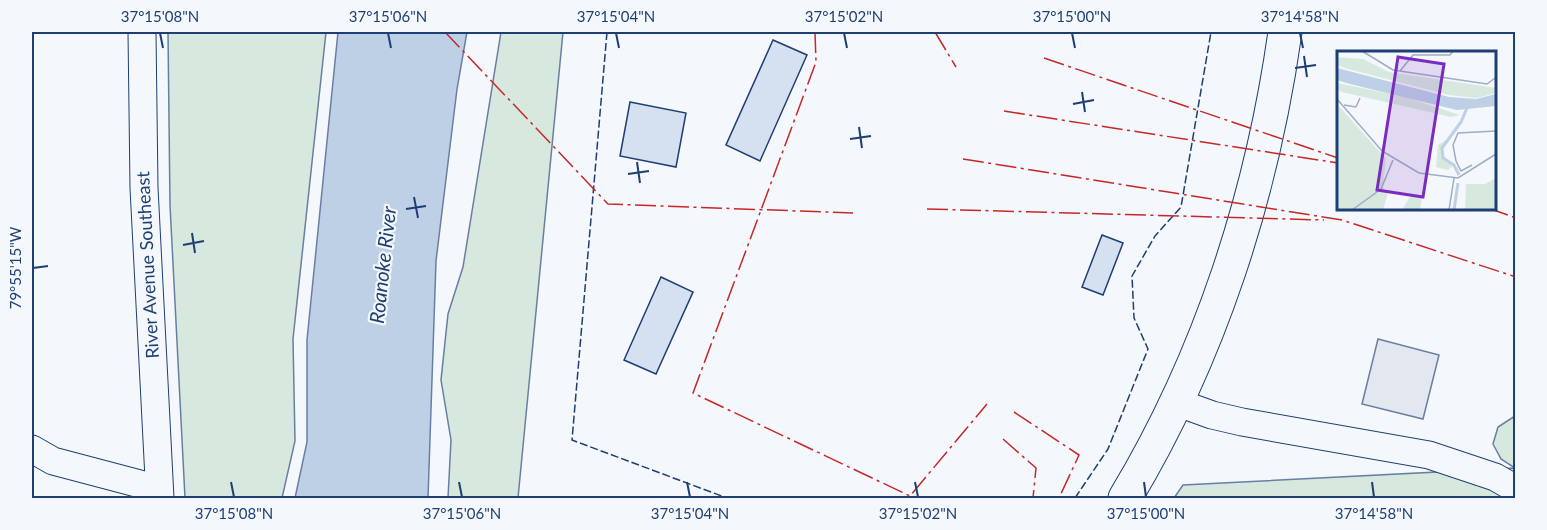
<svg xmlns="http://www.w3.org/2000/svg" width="1547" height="530" font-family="Lato,sans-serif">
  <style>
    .green { fill: #d7e8df; stroke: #687fa3; stroke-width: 1.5 }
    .parking { fill: #e3e8f0; stroke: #687fa3; stroke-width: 1.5 }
    .water { fill: #bed0e5; stroke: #687fa3; stroke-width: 1.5 }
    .building { fill: #d5e0f0; stroke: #1d3f73; stroke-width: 1.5 }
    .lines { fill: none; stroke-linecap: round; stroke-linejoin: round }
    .minor-casing { stroke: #1d3f73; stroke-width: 29 }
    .major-casing { stroke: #1d3f73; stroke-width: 35 }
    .minor { stroke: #f4f7fb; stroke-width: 27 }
    .major { stroke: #f4f7fb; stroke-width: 33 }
    .fence { stroke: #1d3f73; stroke-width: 1.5; stroke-dasharray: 8 3; stroke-linecap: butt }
    .power { stroke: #c62828; stroke-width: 1.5; stroke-dasharray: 21 4.5 3 4.5; stroke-linecap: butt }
    .ticks { fill: none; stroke: #1d3f73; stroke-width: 2 }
    .labels { text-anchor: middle; stroke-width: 4.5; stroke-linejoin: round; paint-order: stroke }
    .street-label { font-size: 18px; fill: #1d3f73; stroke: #f4f7fb }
    .water-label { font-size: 20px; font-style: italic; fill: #1d3f73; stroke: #f4f7fb }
    .inset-river { fill: none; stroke: #bed0e5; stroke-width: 3 }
    .inset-road { fill: none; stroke: #9eadc5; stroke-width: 1.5 }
    .view { fill: #7b2cbf; fill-opacity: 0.15; stroke: #7b2cbf; stroke-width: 3 }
    .inset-edge { fill: none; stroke: #1d3f73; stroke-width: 3 }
    .neatline { fill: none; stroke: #1d3f73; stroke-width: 2 }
    .ticks-label { font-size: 15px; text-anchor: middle; fill: #1d3f73 }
  </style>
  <rect width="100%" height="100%" fill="#f4f7fb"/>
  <g class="green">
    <path d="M168,32H326L293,339L295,441L282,498H185L170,205Z"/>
    <path d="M501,32H563L518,498H448L451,440L441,380L448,314L463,267Z"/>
    <path d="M1515,416V498H1174L1183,485L1515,468L1501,459L1493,444L1498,427Z"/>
  </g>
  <path class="parking" d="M1378,339L1439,355L1423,419L1362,404Z"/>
  <path class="water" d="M338,32H467L457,89L436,261L428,498H295L307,442V340Z"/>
  <g class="building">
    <path d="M773,40L807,55L760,161L726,145Z"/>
    <path d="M630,102L686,113L676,167L620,156Z"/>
    <path d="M1102,235L1123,243L1103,295L1082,287Z"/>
    <path d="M661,277L693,292L656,374L624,360Z"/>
  </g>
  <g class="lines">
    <defs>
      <g id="minor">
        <path d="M142,32L144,188L160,498"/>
        <path d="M1176,402L1212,415L1242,422L1429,455L1495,477L1516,489"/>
        <path d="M32,449L53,461L159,489"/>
      </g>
      <path id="major" d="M1125,498C1210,357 1262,195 1285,32"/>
    </defs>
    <use href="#minor" class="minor-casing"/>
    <use href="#major" class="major-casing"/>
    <use href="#minor" class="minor"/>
    <use href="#major" class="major"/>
    <g class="fence">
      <path d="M607,32L572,440L727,498"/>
      <path d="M1075,498L1108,449L1148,349L1134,318L1132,276L1155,236L1181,207L1211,32"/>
    </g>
    <g class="power">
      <path d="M445,32L608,204L853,213"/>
      <path d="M815,32L816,62L693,393L910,496L987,404"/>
      <path d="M935,32L956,67"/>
      <path d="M1044,58L1338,158"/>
      <path d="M1004,111L1338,163"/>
      <path d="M963,159L1342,220L1516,277"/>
      <path d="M1488,208L1516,218"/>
      <path d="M927,209L1324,220"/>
      <path d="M1014,412L1079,455L1059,498"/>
      <path d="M1003,439L1036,468L1033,498"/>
    </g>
  </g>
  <path class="ticks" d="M160,33L163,48M388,33L391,48M616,33L619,48M844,33L847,48M1072,33L1075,48M1300,33L1303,48M1304,56L1307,77M1295,68L1316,65M1082,92L1085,112M1073,104L1094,100M859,127L862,148M850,139L871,136M637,162L640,183M628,174L649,171M414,197L418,218M406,209L426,206M192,233L195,253M183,245L204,241M33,268L48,266M231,482L234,497M459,482L462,497M687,482L690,497M915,482L918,497M1144,482L1146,497M1372,482L1374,497"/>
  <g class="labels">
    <g class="street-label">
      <text transform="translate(148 265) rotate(-93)" y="6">River Avenue Southeast</text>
    </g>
    <g class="water-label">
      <text transform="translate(383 265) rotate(-84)" y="7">Roanoke River</text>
    </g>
  </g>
  <g transform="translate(1337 51)">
    <rect width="159" height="159" fill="#f4f7fb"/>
    <path d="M0,6L26,8L52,21L159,37V42L139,47L112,44L11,18L0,14ZM0,32L68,46L123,64L114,66L5,41L0,38ZM0,53L49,108L46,136L51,142L46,159H0ZM111,88L104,103L116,115L111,119L99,116L101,94ZM159,127V159H128L129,133H148ZM74,144L85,146L83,159H65Z" fill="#d7e8df"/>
    <path d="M0,17L112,46L139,48L159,43V55L120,59L13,33L0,29Z" fill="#bed0e5"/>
    <path class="inset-river" d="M122,124L117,114L106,107L105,97L124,71L130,57M117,159L121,132"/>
    <path class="inset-road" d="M25,0L56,19L150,33L158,27M63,20L76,4H113L116,0M0,48L45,100L82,122L121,127L159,103M7,54L19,56L23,47M135,114L124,120L119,110L116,94L121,82L159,80M15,159L44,138L56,109M112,159L117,127"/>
    <path class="view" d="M61,6L107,13L86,146L40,139Z"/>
    <rect width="159" height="159" class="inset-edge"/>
  </g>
  <rect width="1547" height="530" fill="none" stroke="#f4f7fb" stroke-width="66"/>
  <rect x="33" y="33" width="1481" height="464" class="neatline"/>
  <g class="ticks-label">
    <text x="160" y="22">37°15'08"N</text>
    <text x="388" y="22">37°15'06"N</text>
    <text x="616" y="22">37°15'04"N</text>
    <text x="844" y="22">37°15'02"N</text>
    <text x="1072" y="22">37°15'00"N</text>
    <text x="1300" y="22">37°14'58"N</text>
    <text transform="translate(16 268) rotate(-90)" y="5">79°55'15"W</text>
    <text x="234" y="519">37°15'08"N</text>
    <text x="462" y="519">37°15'06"N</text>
    <text x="690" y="519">37°15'04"N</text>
    <text x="918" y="519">37°15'02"N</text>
    <text x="1146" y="519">37°15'00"N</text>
    <text x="1374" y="519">37°14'58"N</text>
  </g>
</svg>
